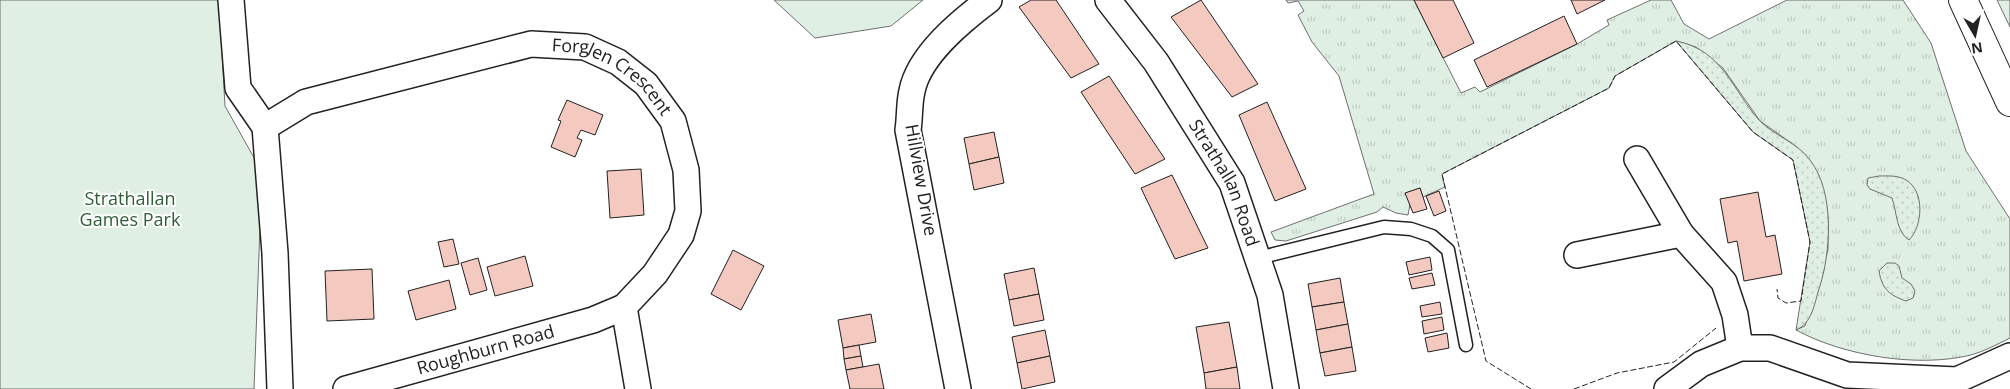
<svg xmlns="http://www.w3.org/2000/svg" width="2010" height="389" font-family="'Open Sans',sans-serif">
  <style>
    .grass { fill: url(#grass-tufts); stroke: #6f6f6f }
    .park { fill: #e0efe3; stroke: #6f6f6f }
    .garden { fill: url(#garden-dots); stroke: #6f6f6f }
    .building { fill: #f3c9c0; stroke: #222 }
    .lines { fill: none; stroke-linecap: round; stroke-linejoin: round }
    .lane-casing { stroke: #222; stroke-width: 15 }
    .street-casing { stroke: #222; stroke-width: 28 }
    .secondary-casing { stroke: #222; stroke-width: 30 }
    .lane { stroke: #fff; stroke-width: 12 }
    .street { stroke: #fff; stroke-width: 25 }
    .secondary { stroke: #fff; stroke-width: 28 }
    .fence { stroke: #222; stroke-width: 1; stroke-dasharray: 6 2.5; stroke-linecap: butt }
    .labels { text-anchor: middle; stroke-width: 4; stroke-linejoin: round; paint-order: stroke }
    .street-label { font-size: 18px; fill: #222; stroke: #fff }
    .park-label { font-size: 18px; fill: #2f5e38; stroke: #fff }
  </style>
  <defs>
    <pattern id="grass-tufts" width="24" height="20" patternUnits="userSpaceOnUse" patternTransform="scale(1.25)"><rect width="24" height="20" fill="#e0efe3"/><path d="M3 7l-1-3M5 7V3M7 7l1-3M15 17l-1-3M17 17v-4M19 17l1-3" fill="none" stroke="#c0cdc2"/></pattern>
    <pattern id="garden-dots" width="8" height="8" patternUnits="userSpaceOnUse" patternTransform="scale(1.25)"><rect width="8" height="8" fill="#e0efe3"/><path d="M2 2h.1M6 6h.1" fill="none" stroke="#c0cdc2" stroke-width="1.8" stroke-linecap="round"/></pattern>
  </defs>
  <rect width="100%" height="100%" fill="#fff"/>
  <path class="grass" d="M1286,0H1414L1461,93L1475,87L1480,92L1577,44L1609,25L1607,20L1651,0H1671L1684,24L1709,39L1787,0H1903L1931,43L1966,151L2010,219V338C1998,344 1985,351 1971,355C1918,368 1844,356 1796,330L1805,326L1828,250V218L1819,176L1797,147L1760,121L1723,68L1696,47L1676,41L1615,76L1609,88L1442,174L1445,187L1423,197L1420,188L1406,193L1410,204L1408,215L1396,213L1383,207L1377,212L1286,241L1275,240L1271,232L1374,194L1339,76L1312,42L1298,15L1304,11L1298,1L1288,3Z"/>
  <g class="park">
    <path d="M0,0H219L225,106L262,172L254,389H0Z"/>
    <path d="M774,0H923L891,26L815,38Z"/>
    <path d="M1997,0H2010V27Z"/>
  </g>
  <g class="garden">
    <path d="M1676,41C1723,50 1732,90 1759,120C1774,136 1797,142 1810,160C1835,192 1831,253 1819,289C1814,305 1812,323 1796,330L1810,242L1793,160L1753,132Z"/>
    <path d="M1879,176C1888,176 1898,175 1906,180C1925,191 1923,226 1909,240C1896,232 1897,212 1892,198L1870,189L1867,185L1868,178Z"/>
    <path d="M1887,263H1895L1899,266L1902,278L1911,284L1915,291L1913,298L1906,301C1889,295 1882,289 1879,271Z"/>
  </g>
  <g class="building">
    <path d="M1031,0H1056L1099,64L1071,78L1019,7Z"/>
    <path d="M1201,0L1258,84L1232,97L1171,17Z"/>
    <path d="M1414,0H1453L1474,43L1443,58Z"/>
    <path d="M1571,0H1605L1577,14Z"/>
    <path d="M1564,16L1577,44L1487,87L1474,60Z"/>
    <path d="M1109,76L1165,159L1135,174L1081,92Z"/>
    <path d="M567,100L603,115L595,135L581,130L577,138L582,140L575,157L551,147L561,121L558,120Z"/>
    <path d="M1267,102L1306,189L1275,201L1239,115Z"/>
    <path d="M994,132L999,157L969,164L964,138Z"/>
    <path d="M999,157L1004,183L974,190L969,164Z"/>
    <path d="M641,169L644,215L610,218L607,171Z"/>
    <path d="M1172,175L1208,248L1175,259L1141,188Z"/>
    <path d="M1420,188L1427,209L1413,213L1405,193Z"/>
    <path d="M1439,191L1446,211L1434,216L1426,196Z"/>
    <path d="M1758,192L1766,237L1775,235L1782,274L1744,281L1737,241L1728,243L1720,199Z"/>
    <path d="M453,239L459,264L444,267L438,242Z"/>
    <path d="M733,250L764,266L741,310L711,294Z"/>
    <path d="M525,256L533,286L495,296L487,267Z"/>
    <path d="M1430,257L1432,270L1409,275L1406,262Z"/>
    <path d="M478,258L487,290L470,295L461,263Z"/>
    <path d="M1034,268L1039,294L1009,300L1004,274Z"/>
    <path d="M372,269L374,319L327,321L325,271Z"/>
    <path d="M1432,273L1435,285L1412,289L1409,278Z"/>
    <path d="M1340,278L1344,302L1312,307L1308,284Z"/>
    <path d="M449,280L456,309L416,320L408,291Z"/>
    <path d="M1039,294L1044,320L1014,326L1009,300Z"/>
    <path d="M1344,302L1348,324L1316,330L1312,307Z"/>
    <path d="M1440,302L1442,314L1422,317L1420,306Z"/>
    <path d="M871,314L876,342L843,348L838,320Z"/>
    <path d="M1442,317L1444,330L1424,334L1422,321Z"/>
    <path d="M1229,322L1237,367L1204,373L1196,327Z"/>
    <path d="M1348,324L1352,347L1320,353L1316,330Z"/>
    <path d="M1045,330L1050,356L1017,363L1012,337Z"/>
    <path d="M1447,333L1449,348L1428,352L1425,338Z"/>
    <path d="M859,345L861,356L844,359L843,348Z"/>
    <path d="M1352,347L1356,371L1325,376L1320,353Z"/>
    <path d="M861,356L863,367L846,370L844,359Z"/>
    <path d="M1050,356L1055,382L1022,389L1017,363Z"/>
    <path d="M879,364L884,389H850L846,370Z"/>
    <path d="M1237,367L1240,389H1206L1204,373Z"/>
  </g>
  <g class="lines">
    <defs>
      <path id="lane" d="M1258,258L1384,227L1411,229L1432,236L1448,250L1466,345"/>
      <g id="street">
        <path d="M231,0L238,88L265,127L275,253L280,389"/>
        <path id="s1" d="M1108,0L1156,62L1232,183L1270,295L1286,389"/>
        <path id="s2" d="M265,127L306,102L531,44L585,47L618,62L646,84L673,121L686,170L688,211L681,235L655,274L624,307L638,389"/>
        <path d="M1637,159L1681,234"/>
        <path d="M1577,255L1681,234L1724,282L1735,315L1740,348"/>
        <path id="s3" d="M346,389L593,320L624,307"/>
        <path d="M958,389L908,130C910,117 909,103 912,91C919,55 961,21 989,0"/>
        <path d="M1667,389L1701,364L1740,348H1770L1847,375L1957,380L2010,356"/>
      </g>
      <path id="secondary" d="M1963,0L2010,102"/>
    </defs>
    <use href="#lane" class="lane-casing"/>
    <use href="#street" class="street-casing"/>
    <use href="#secondary" class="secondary-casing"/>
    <use href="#lane" class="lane"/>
    <use href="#street" class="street"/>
    <use href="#secondary" class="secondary"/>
    <g class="fence">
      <path d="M1531,389L1486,361L1442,174L1609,88L1615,76L1676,41L1753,132L1793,160L1810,242L1801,301L1786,303L1778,298L1777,289"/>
      <path d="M1574,389L1617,373L1674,362L1716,328"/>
    </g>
  </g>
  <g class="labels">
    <g class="street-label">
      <text dy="6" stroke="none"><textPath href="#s2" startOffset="372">Forglen Crescent</textPath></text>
      <text transform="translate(921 180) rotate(80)" y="6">Hillview Drive</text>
      <text dy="6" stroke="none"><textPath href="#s1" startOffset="218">Strathallan Road</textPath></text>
      <text dy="6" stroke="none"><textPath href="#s3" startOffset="145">Roughburn Road</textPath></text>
    </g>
    <g class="park-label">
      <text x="130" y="205">Strathallan<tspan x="130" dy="21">Games Park</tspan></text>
    </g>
  </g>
  <g transform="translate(1975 35) rotate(171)" stroke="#ffffff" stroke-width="4" paint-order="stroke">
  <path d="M0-4L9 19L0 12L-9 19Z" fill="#222222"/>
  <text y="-8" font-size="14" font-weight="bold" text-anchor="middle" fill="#222222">N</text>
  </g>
</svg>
